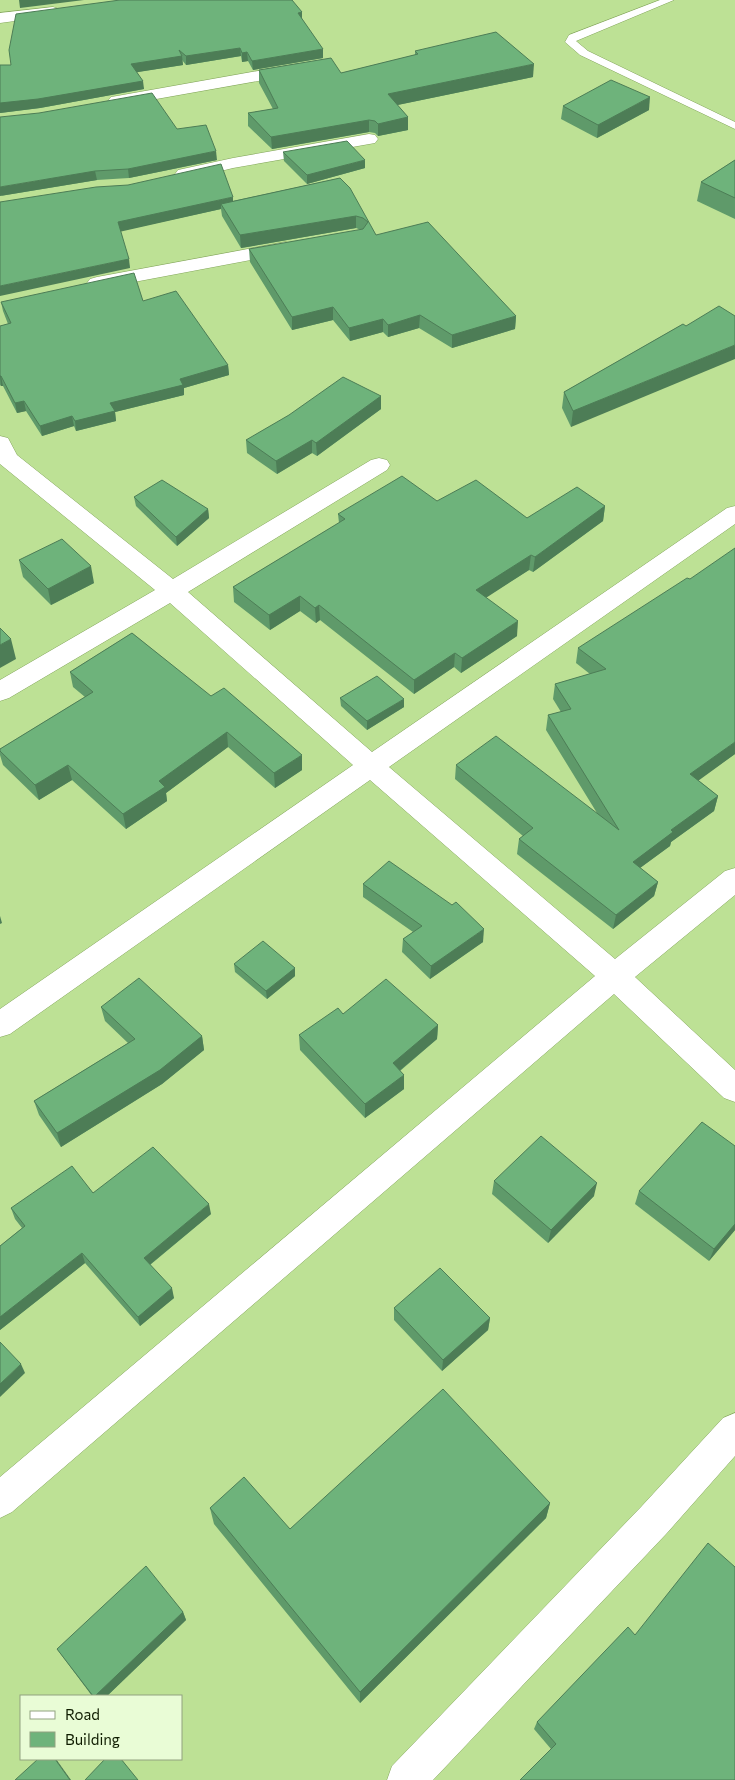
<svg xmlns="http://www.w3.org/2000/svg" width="735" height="1780" font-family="Commissioner,sans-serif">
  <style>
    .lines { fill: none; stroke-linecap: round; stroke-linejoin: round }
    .lane-casing { stroke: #82a45a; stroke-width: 1 }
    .street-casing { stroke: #82a45a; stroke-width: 1 }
    .lane { fill: #fff; fill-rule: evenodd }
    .street { fill: #fff; fill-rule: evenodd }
    .wall { fill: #5f9a6a }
    .shaded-wall { fill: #4d7d56 }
    .building { fill: #6eb37b; stroke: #4d7d56 }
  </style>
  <rect width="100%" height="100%" fill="#bde195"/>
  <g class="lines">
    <defs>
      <path id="lane" d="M660,0H674L576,41L588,51L735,122V129L580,55L565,42L569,35Z"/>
      <g id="street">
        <path d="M53,7L59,9L61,12L59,15L0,23V13Z"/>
        <path d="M297,64L303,65L305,69L303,73L117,106L111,105L108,101L111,97L117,96Z"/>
        <path d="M369,134L375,135L378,139L375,143L233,168L184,180L178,178L175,174L178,170L233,158Z"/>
        <path d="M286,242L293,244L296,248L293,252L97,289L90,287L87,283L90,279L97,277Z"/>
        <path d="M0,436L8,438L17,455L173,579L371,460L379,458L387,460L390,465L387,470L188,592L372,752L727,508L735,506V524L389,767L615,959L725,871L735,868V895L635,977L735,1070V1102L724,1098L614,994L12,1512L0,1518V1477L595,976L370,780L10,1034L0,1037V1009L353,765L170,603L9,698L0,701V680L155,590L0,464Z"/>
        <path d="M735,1413V1456L667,1533L433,1780H387L392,1766L641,1507L723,1418Z"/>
      </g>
    </defs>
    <use href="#lane" class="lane-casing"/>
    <use href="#street" class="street-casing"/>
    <use href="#lane" class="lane"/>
    <use href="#street" class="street"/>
  </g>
  <g class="wall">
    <path d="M302,12V19L323,58L253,70L248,61L242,62L241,56L186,65L182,60L183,65L137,72L144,89L40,108L0,113V65H11Z"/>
    <path d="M415,51L533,77L397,105L408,117V130L378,136L375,133L369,132L272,149L248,126V113L273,109L259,83V70L341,73L415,55Z"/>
    <path d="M563,106L649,110L597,138L561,119Z"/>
    <path d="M177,129L217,160L129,178L97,180L0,196Z"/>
    <path d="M283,152L365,168L307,184L284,161Z"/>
    <path d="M735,160V219L697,201L701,182Z"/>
    <path d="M340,178L376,235L516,316L515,329L452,348L419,328L388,337L383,332L350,341L333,320L292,330L250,262L249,249L361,230L356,228L241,248L222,216L221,209L120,231L130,268L0,202L233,201Z"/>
    <path d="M143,301L228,365L229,375L184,388V395L115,412L116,421L76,431L74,426L42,436L26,411L17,413L3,386H1L0,385V326L8,324L3,311L1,302Z"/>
    <path d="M683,324L571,427L562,408L564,392Z"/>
    <path d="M381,396V409L317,456L312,453L277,474L247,453L246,440Z"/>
    <path d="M134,497L208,509L209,518L177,546L136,506Z"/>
    <path d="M437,501L527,518L605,506L603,521L533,572L529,570L486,597L517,636L461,673L454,667L414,694L320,620L316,623L300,611L270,630L234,602L233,587L339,523L338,514Z"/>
    <path d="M19,560L94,583L51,605L23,577Z"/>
    <path d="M132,633L302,770L275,788L228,747L166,793L167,801L126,829L72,780L39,800L3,765L0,755V749L85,697L73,687L70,672Z"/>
    <path d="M578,648L735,754L698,780L718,796L714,811L671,842L670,846L640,868L658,882L654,896L613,929L517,854L519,839L523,836L455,779L456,765L597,813L546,730L548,715L561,712L553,699L555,684L590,674L576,663Z"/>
    <path d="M340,698L404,707L367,730L341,706Z"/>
    <path d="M363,884L483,942L430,979L402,952L403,939L413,932L363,897Z"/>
    <path d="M234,964L295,968V976L267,999L235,972Z"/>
    <path d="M101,1007L202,1036L204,1050L162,1084L61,1147L39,1115L34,1101L128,1043L105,1021Z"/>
    <path d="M343,1014L438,1025L437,1039L400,1071L404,1089L365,1118L300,1050L299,1035Z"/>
    <path d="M735,1146V1230L709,1261L635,1204L639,1191Z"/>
    <path d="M494,1181L594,1196L548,1243L492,1194Z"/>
    <path d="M93,1193L211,1214L150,1265L174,1298L140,1326L85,1263L0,1330V1246L22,1228L15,1219L11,1208Z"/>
    <path d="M394,1308L490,1318L488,1330L442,1371L394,1320Z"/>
    <path d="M550,1503L546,1518L360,1703L214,1524L210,1508L290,1529Z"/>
    <path d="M735,1567L551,1749L534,1729L537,1722L635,1635Z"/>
    <path d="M183,1612L186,1620L107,1696H92L57,1649Z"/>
  </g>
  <g class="shaded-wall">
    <path d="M19,0H84L20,8Z"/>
    <path d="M302,12V21L298,13Z"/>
    <path d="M240,48L241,56L186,65V56Z"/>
    <path d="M323,49V58L253,70L252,61Z"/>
    <path d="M247,52L248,61L242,62V53Z"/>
    <path d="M182,56L183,65L132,73L131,64Z"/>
    <path d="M534,64L533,77L388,107V94Z"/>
    <path d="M143,81L144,89L40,108L0,113V103Z"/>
    <path d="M650,97L649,110L597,138L598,125Z"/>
    <path d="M408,117V130L378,136V124Z"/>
    <path d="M369,120V132L272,149L271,137Z"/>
    <path d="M216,151L217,160L129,178L128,169Z"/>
    <path d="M365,160V168L307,184V175Z"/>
    <path d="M95,171L97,180L0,196V187Z"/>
    <path d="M233,197V206L221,204V209L119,232L118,222Z"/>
    <path d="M356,216V228L241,248L240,235Z"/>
    <path d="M129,259L130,268L0,296V286Z"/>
    <path d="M333,307V320L292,330V317Z"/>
    <path d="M420,315L419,328L388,337V325Z"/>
    <path d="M516,316L515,329L452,348V335Z"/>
    <path d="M383,319V332L350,341L349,328Z"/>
    <path d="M735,345V359L571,427L573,411Z"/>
    <path d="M228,365L229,375L184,388V395L115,412L116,421L76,431L75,421L110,403L180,379Z"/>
    <path d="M0,376H1L3,386H1Z"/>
    <path d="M381,396V409L317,456L316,443Z"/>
    <path d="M24,401L26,411L17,413L15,403Z"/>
    <path d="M72,416L74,426L42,436L40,426Z"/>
    <path d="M312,440V453L277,474L276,461Z"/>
    <path d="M605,506L603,521L533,572L535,557Z"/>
    <path d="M208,509L209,518L177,546L176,537Z"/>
    <path d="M531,555L529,570L475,605L476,590Z"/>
    <path d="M91,566L94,583L51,605L48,589Z"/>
    <path d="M300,596V611L270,630L269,615Z"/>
    <path d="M319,605L320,620L316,623L315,608Z"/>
    <path d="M518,621L517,636L461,673L462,658Z"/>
    <path d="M11,639L16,659L0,668V645Z"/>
    <path d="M455,653L454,667L414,694V680Z"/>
    <path d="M404,699V707L367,730V721Z"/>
    <path d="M227,732L228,747L166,793L167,801L126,829L123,814L159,781Z"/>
    <path d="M735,742V754L687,789L690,774Z"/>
    <path d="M302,755V770L275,788L274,773Z"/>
    <path d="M68,765L72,780L39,800L35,785Z"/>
    <path d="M718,796L714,811L671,842L670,846L629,876L633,862L671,830Z"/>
    <path d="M658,882L654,896L613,929L616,915Z"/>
    <path d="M0,916L2,923L0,924Z"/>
    <path d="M484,929L483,942L430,979L431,966Z"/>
    <path d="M295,968V976L267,999L266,991Z"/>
    <path d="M438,1025L437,1039L392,1077L393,1063Z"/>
    <path d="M202,1036L204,1050L162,1084L61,1147L57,1133Z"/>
    <path d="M404,1075V1089L365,1118V1104Z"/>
    <path d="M597,1183L594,1196L548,1243L551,1230Z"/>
    <path d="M209,1204L211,1214L147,1267L144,1258Z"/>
    <path d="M735,1224V1230L709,1261L714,1249Z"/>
    <path d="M82,1253L85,1263L0,1330V1317Z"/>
    <path d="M172,1288L174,1298L140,1326L138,1317Z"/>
    <path d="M490,1318L488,1330L442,1371L443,1360Z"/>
    <path d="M21,1364L25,1373L0,1397V1384Z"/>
    <path d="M550,1503L546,1518L360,1703V1692Z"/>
    <path d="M183,1612L186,1620L107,1696H95Z"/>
    <path d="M55,1759H56L71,1780H70Z"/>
  </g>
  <g class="building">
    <path d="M120,0H292L302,12L298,13L323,49L252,61L247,52L242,53L240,48L186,56L179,50L182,56L131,64L143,81L38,99L0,103V65H11L9,50L16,14Z"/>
    <path d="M496,32L534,64L388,94L408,117L378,124L375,121L369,120L271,137L248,113L278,108L259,70L331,58L341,73L418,54L415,51Z"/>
    <path d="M611,80L650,97L598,125L563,106Z"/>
    <path d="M152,93L177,129L206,125L216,151L128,169L95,171L0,187V117L39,113Z"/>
    <path d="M347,141L365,160L307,175L283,152Z"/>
    <path d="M735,160V198L701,182Z"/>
    <path d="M221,164L233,197L118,222L129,259L0,286V202L96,187L128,185Z"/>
    <path d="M340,178L350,188L376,235L428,222L516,316L452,335L420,315L388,325L383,319L349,328L333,307L292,317L249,249L363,229L368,222L363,218L356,216L240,235L221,204Z"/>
    <path d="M134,273L143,301L176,291L228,365L180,379L183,385L110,403L115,411L75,421L72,416L40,426L24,401L15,403L1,376H0V326L11,323L1,302Z"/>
    <path d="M719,306L735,316V345L573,411L564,392L683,324L686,326Z"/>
    <path d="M343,377L381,396L316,443L312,440L276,461L246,440L289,415Z"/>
    <path d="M402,476L437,501L476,480L527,518L577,487L605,506L535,557L531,555L476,590L518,621L462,658L455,653L414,680L319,605L315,608L300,596L269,615L233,587L345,519L338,514Z"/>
    <path d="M162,480L208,509L176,537L134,497Z"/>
    <path d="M62,539L91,566L48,589L19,560Z"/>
    <path d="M735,548V742L690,774L718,796L671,830L673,832L633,862L658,882L616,915L519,839L533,828L456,765L496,736L619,830L548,715L571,709L555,684L606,669L578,648L687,578L690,579Z"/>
    <path d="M0,628L11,639L0,645Z"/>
    <path d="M132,633L211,696L224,688L302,755L274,773L227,732L159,781L165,787L123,814L68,765L35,785L0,751V749L93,692L70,672Z"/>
    <path d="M377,676L404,699L367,721L340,698Z"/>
    <path d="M389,861L452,905L456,902L484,929L431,966L403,939L422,926L363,884Z"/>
    <path d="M263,941L295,968L266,991L234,964Z"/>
    <path d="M139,978L202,1036L160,1070L57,1133L34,1101L135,1039L101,1007Z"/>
    <path d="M386,979L438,1025L393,1063L404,1075L365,1104L299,1035L338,1008L343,1014Z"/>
    <path d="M702,1122L735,1146V1224L714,1249L639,1191Z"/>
    <path d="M541,1136L597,1183L551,1230L494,1181Z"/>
    <path d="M153,1147L209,1204L144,1258L172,1288L138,1317L82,1253L0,1317V1246L25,1226L11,1208L72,1166L93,1193Z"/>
    <path d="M440,1268L490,1318L443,1360L394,1308Z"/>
    <path d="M0,1342L21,1364L0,1384Z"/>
    <path d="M443,1389L550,1503L360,1692L210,1508L244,1477L290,1529Z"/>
    <path d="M708,1543L735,1567V1780H520L556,1744L537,1722L628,1627L635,1635Z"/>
    <path d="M146,1566L183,1612L95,1696H93L57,1649Z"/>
    <path d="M38,1759H55L70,1780H15Z"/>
    <path d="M105,1759H121L138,1780H85Z"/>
  </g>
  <rect x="20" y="1695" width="162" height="65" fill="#e9fcd6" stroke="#92a280"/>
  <rect x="30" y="1711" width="25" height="8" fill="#ffffff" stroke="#92a280"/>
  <text x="65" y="1720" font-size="15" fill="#0f1c00">Road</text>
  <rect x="30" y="1732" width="25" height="15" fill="#6eb37b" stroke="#92a280"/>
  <text x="65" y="1745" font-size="15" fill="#0f1c00">Building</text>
</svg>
